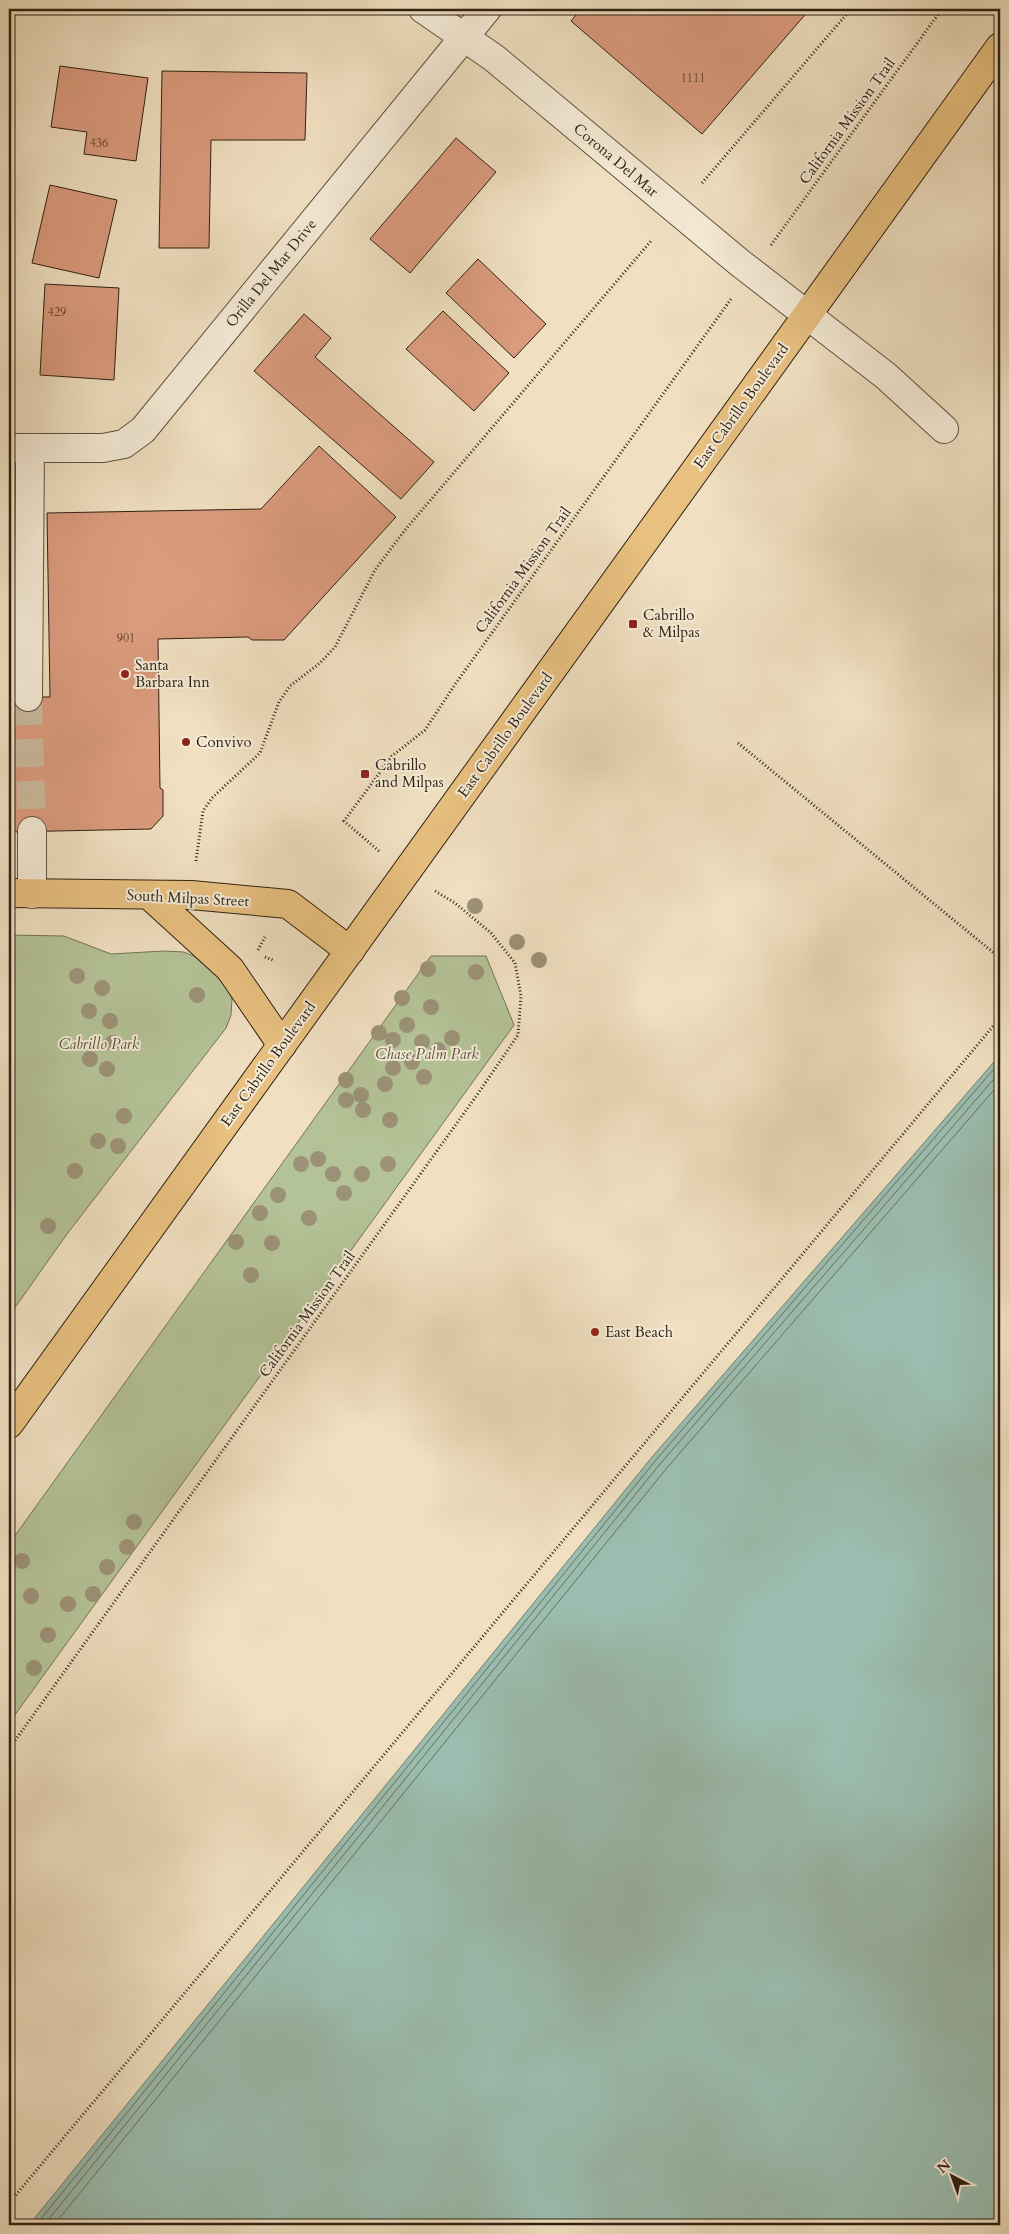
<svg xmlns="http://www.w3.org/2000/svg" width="1009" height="2234" font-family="Cardo,serif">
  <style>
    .green { fill: #b4c397; stroke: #727255 }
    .water { fill: #9bbdaf; stroke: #707f71 }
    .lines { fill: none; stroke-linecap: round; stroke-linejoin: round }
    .shore { stroke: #656f61; stroke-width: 1 }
    .building { fill: #da9b7d; stroke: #2f2113 }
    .minor-tunnel { stroke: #c9ba9e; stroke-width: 28; stroke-dasharray: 28 14; stroke-linecap: butt }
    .minor-casing { stroke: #5f513e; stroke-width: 30 }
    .major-casing { stroke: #2f2113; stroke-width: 30 }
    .path { stroke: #2f2113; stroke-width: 3; stroke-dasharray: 1 2.5; stroke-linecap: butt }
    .minor { stroke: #f5ebd7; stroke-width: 28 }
    .major { stroke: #e8c080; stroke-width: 28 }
    .tree { fill: #9c9277 }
    .poi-dot { fill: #8f2418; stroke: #f5ebd7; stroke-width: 2 }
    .labels { text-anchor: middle; stroke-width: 4; stroke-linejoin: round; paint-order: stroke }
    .number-label { font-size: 12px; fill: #5a402e }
    .street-label { font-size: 15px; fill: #2f2113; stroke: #f5ebd7 }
    .poi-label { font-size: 15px; fill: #2f2113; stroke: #f5ebd7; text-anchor: start }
    .park-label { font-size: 15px; font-style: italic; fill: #57523b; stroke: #f5ebd7 }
  </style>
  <rect width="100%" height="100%" fill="#f0e0c1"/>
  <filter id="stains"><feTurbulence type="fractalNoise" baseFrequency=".004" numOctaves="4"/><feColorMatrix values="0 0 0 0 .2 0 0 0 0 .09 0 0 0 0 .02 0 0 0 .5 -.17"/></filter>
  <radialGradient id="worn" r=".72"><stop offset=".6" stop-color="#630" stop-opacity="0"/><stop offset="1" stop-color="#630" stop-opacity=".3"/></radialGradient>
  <g class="green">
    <path d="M9,935L64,936L111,954L164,951L184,952L210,963L224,976L232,999L231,1015L226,1028L67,1234L9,1316Z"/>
    <path d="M431,956H486L514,1025L9,1723V1544Z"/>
  </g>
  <path class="water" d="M1000,1055V2225H29L652,1457Z"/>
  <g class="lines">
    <g class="shore">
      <path d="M36,2225L656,1460L1000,1062"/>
      <path d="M44,2225L660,1464L1000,1072"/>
      <path d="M54,2225L666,1469L1000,1083"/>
    </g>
  </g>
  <g class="building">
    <path d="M581,9H810L702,134L571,21Z"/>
    <path d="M60,66L148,78L136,161L84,154L87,132L51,127Z"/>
    <path d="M162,71L307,73L305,140H211L209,248H159Z"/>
    <path d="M9,92H12L9,133Z"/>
    <path d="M456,138L496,172L410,273L370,239Z"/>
    <path d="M50,185L117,200L99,278L32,263Z"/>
    <path d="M478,259L546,324L514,358L446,293Z"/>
    <path d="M45,284L119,288L114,380L40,375Z"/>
    <path d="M443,311L509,373L474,411L406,349Z"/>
    <path d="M304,314L331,338L315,357L434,462L401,499L254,371Z"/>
    <path d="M319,446L396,517L284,640H252L248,637L158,639L160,788L163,790V816L151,829L9,832V697H50L47,513L261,509Z"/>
  </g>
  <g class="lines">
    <path class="minor-tunnel" d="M28,697L32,831"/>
    <defs>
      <g id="minor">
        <path d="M423,9L494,58L740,263L886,376L944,429"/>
        <path d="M9,448H103L124,444L143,430L487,9"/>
        <path d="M28,697L30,448"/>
        <path d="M32,831V894"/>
      </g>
      <g id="major">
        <path d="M9,893L191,895L288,904L350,951"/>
        <path d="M149,895L230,969L282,1045"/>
        <path d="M9,1424L1000,47"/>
      </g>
    </defs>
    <use href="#minor" class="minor-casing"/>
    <use href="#major" class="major-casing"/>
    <g class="path">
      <path d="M702,183L851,9"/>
      <path d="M771,245L942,9"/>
      <path d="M738,743L1000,958"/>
      <path d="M379,851L344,821L392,756L425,730L456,683L731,299"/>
      <path d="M196,861L203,811L212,798L260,753L279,702L290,686L320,663L335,647L375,570L405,530L651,241"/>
      <path d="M258,950L265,937"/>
      <path d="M265,957L273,960"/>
      <path d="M9,1749L477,1095L518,1035L521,996L515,963L491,933L455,903L435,891"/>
      <path d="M9,2203L1000,1018"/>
    </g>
    <use href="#minor" class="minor"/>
    <use href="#major" class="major"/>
  </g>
  <g class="tree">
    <circle cx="475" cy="906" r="8"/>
    <circle cx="517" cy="942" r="8"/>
    <circle cx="539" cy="960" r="8"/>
    <circle cx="428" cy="969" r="8"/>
    <circle cx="476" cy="972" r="8"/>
    <circle cx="77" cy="976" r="8"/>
    <circle cx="102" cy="988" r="8"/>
    <circle cx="197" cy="995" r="8"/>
    <circle cx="402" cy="998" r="8"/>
    <circle cx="431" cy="1007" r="8"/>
    <circle cx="89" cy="1011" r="8"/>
    <circle cx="110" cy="1021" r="8"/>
    <circle cx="407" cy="1025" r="8"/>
    <circle cx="379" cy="1033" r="8"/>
    <circle cx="452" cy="1038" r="8"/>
    <circle cx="393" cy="1040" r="8"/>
    <circle cx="422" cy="1042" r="8"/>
    <circle cx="113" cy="1043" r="8"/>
    <circle cx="438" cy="1050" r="8"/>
    <circle cx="90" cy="1059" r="8"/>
    <circle cx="412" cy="1062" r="8"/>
    <circle cx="393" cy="1068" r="8"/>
    <circle cx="107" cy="1069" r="8"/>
    <circle cx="424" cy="1077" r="8"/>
    <circle cx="346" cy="1080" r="8"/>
    <circle cx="385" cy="1084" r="8"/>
    <circle cx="361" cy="1095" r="8"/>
    <circle cx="346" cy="1100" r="8"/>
    <circle cx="363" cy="1110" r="8"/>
    <circle cx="124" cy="1116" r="8"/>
    <circle cx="390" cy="1120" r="8"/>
    <circle cx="98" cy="1141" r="8"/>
    <circle cx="118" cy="1146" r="8"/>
    <circle cx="318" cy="1159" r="8"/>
    <circle cx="301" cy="1164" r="8"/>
    <circle cx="388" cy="1164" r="8"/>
    <circle cx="75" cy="1171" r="8"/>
    <circle cx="333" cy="1174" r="8"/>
    <circle cx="362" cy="1174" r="8"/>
    <circle cx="344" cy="1193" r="8"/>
    <circle cx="278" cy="1195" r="8"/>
    <circle cx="260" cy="1213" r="8"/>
    <circle cx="309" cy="1218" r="8"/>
    <circle cx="48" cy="1226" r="8"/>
    <circle cx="236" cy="1242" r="8"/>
    <circle cx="272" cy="1243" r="8"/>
    <circle cx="251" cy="1275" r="8"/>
    <circle cx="134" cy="1522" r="8"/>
    <circle cx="127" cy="1547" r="8"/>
    <circle cx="22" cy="1561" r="8"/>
    <circle cx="107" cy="1567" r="8"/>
    <circle cx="93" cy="1594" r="8"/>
    <circle cx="31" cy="1596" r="8"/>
    <circle cx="68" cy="1604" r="8"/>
    <circle cx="48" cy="1635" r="8"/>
    <circle cx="34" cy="1668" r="8"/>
  </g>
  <g class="poi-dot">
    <rect x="628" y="619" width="10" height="10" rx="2.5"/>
    <circle cx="125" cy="674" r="5"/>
    <circle cx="186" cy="742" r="5"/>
    <rect x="360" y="769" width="10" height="10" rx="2.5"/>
    <circle cx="595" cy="1332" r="5"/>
  </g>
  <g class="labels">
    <g class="number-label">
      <text x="693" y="82">1111</text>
      <text x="99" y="147">436</text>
      <text x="57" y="316">429</text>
      <text x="126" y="642">901</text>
    </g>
    <g class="street-label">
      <text transform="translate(847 121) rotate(-54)" y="5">California Mission Trail</text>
      <text transform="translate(616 160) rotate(40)" y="5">Corona Del Mar</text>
      <text transform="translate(271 273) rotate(-51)" y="5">Orilla Del Mar Drive</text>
      <text transform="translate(741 406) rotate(-54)" y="5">East Cabrillo Boulevard</text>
      <text transform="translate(523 570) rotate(-54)" y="5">California Mission Trail</text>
      <text transform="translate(505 735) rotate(-54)" y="5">East Cabrillo Boulevard</text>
      <text transform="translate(188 898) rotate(3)" y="5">South Milpas Street</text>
      <text transform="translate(268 1064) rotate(-54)" y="5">East Cabrillo Boulevard</text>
      <text transform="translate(307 1314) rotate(-54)" y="5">California Mission Trail</text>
    </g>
    <g class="poi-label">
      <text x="643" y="620">Cabrillo<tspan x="643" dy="17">&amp; Milpas</tspan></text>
      <text x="135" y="670">Santa<tspan x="135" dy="17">Barbara Inn</tspan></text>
      <text x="196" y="747">Convivo</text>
      <text x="375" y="770">Cabrillo<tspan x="375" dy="17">and Milpas</tspan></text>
      <text x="605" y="1337">East Beach</text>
    </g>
    <g class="park-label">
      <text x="99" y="1049">Cabrillo Park</text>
      <text x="427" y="1059">Chase Palm Park</text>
    </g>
  </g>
  <rect width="1009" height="2234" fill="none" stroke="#f0e0c1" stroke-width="30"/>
  <rect x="10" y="10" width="989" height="2214" fill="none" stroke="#2f2113" stroke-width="2.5"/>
  <rect x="15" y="15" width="979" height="2204" fill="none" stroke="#2f2113"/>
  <g transform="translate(952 2176) rotate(319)" stroke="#f5ebd7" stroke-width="4" paint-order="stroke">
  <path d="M0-4L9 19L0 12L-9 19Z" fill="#2f2113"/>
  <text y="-8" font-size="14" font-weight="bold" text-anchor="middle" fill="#2f2113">N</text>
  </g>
  <rect width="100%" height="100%" filter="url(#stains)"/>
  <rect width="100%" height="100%" fill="url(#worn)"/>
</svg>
